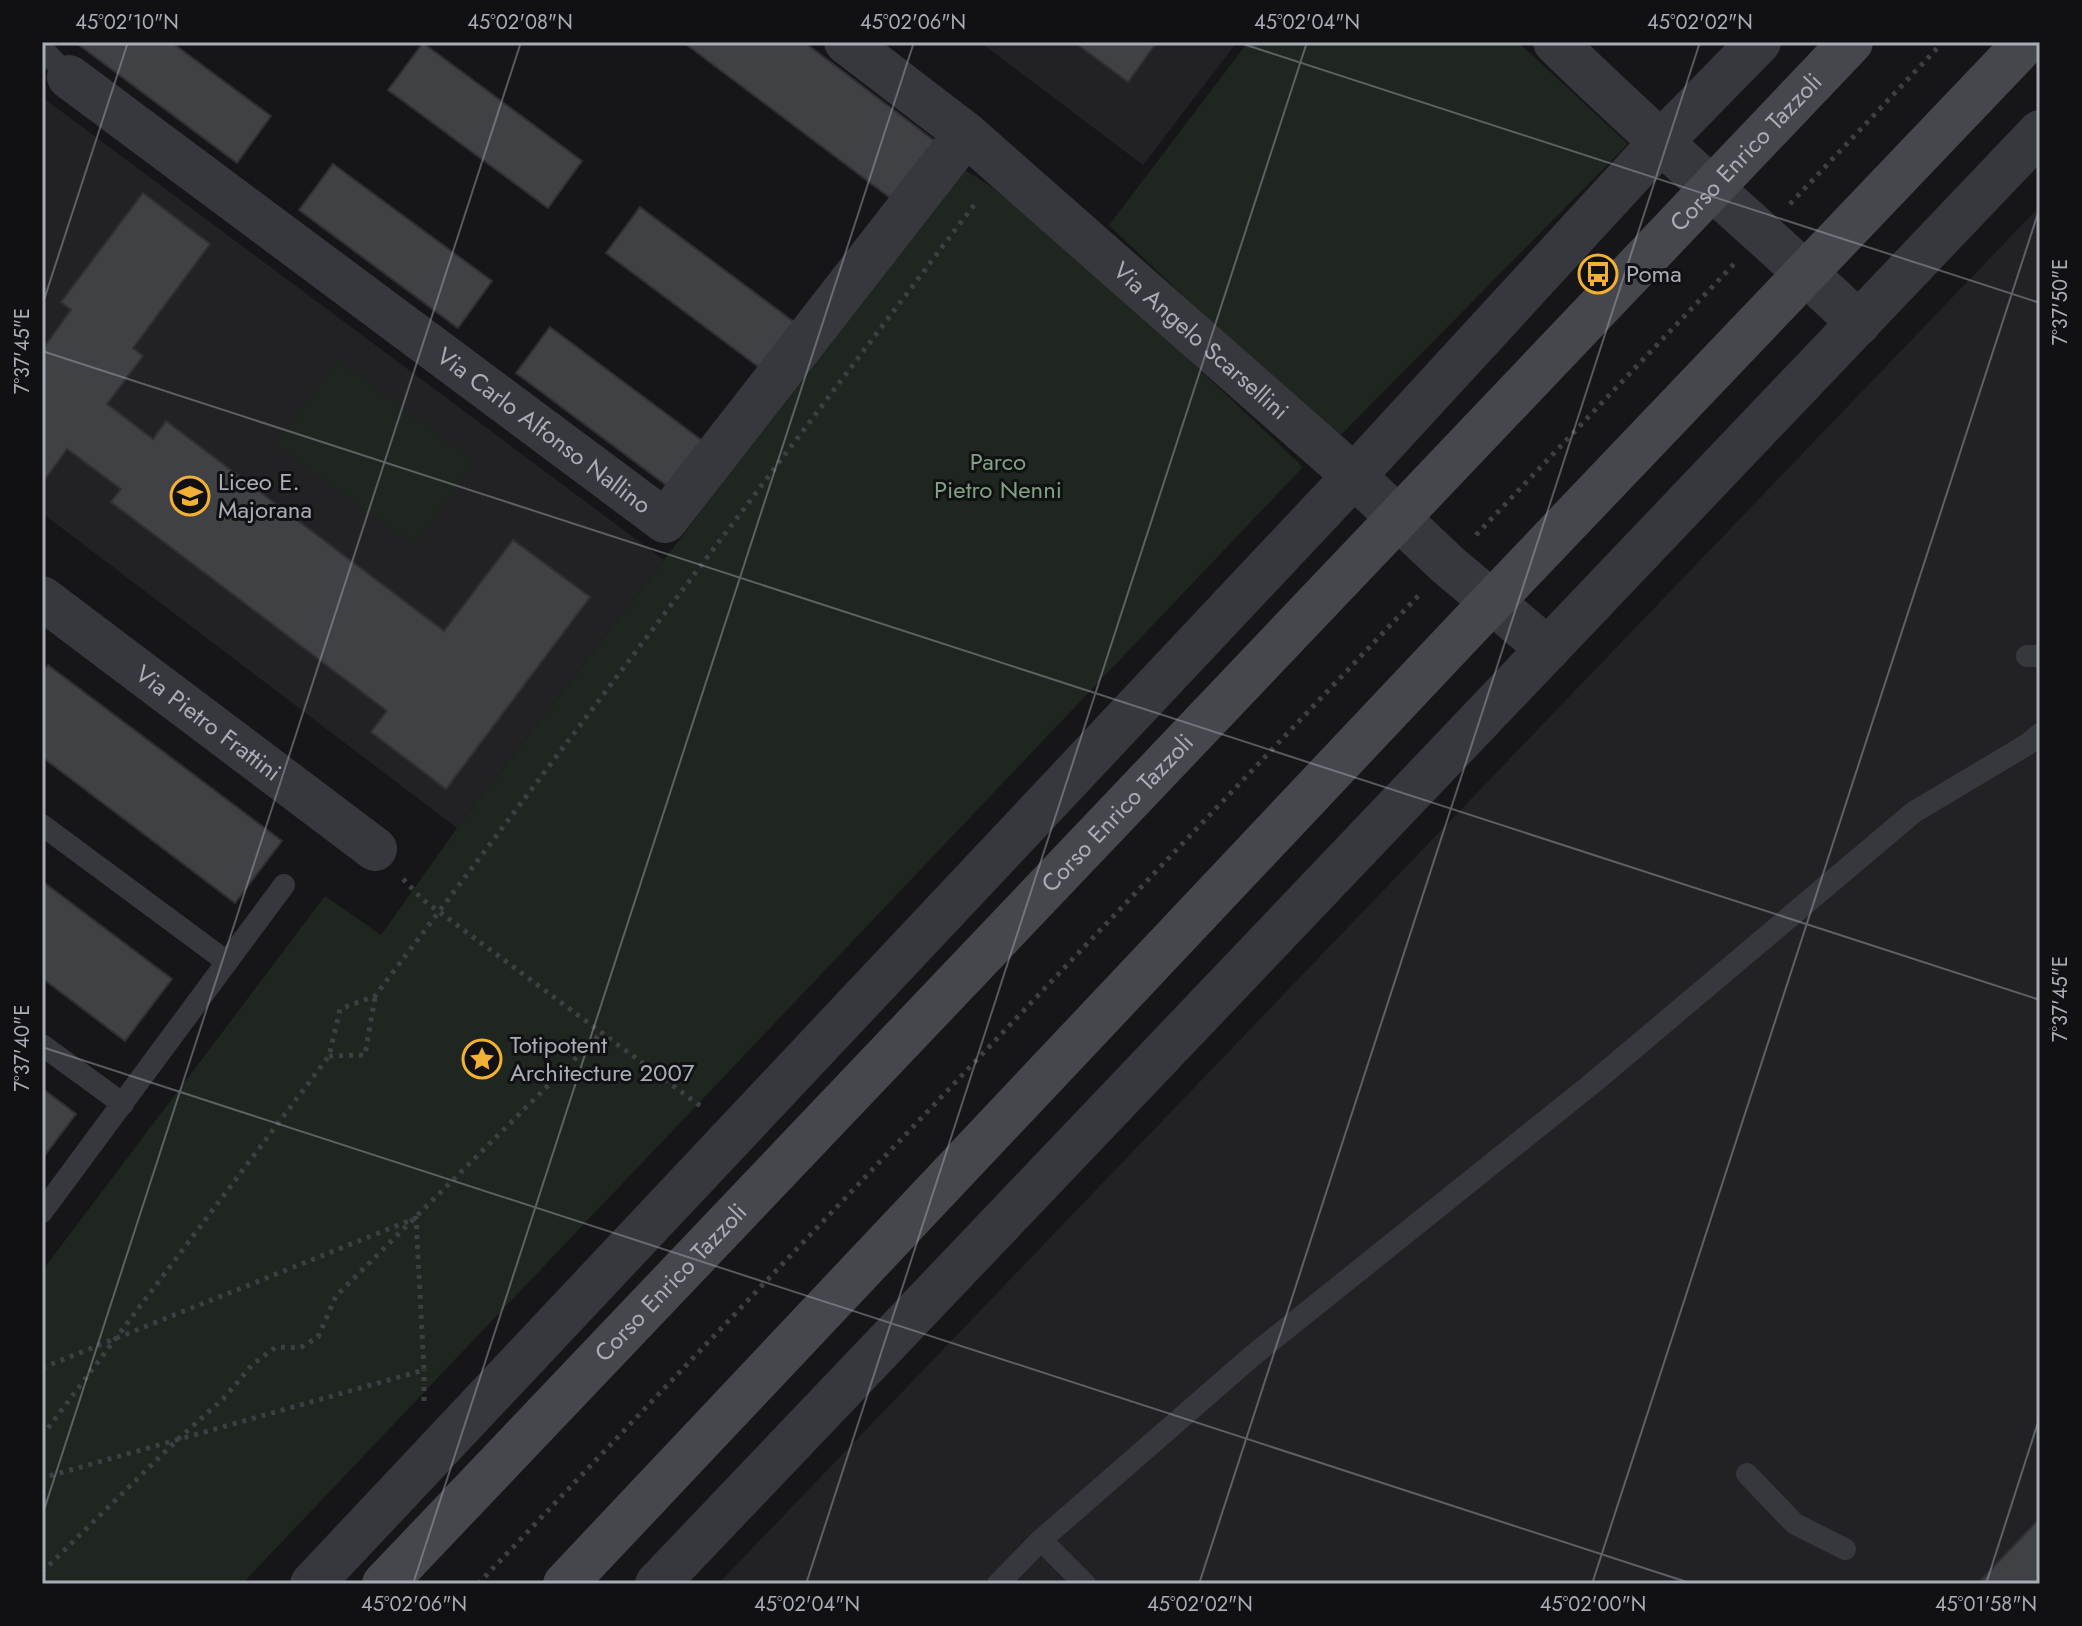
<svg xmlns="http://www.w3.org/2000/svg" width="2082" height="1626" font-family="Jost,sans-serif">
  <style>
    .built { fill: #222225 }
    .green { fill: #1e261f }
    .building { fill: #404145; stroke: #303034; stroke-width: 2 }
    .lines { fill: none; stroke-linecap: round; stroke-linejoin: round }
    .path { stroke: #3d3f44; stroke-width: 5; stroke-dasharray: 4 6; stroke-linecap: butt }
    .lane { stroke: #37383d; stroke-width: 22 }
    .street { stroke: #37383d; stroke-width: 44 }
    .secondary { stroke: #45474d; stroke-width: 44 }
    .ticks { fill: none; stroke: #a8adb8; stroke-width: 2; stroke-opacity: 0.45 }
    .labels { text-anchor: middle; stroke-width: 6; stroke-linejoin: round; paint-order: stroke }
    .street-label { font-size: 24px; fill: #a8adb8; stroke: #111113 }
    .poi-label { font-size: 24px; fill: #a8adb8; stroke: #111113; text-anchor: start }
    .park-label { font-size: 24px; fill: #7fa381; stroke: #111113 }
    .neatline { fill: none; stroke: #a8adb8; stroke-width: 3 }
    .ticks-label { font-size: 20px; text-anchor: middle; fill: #a8adb8 }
  </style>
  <rect width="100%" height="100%" fill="#161618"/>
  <g class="built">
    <path d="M980,42H1237L1143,165Z"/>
    <path d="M42,97L664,560L457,828L42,513Z"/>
    <path d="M2040,206V1584H718Z"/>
  </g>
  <g class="green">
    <path d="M1248,42H1518L1628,144L1335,441L1109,225Z"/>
    <path d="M960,167L989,185L1066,244L1303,467L242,1584H42V1271L325,896L381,935L457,828L664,560Z"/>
    <path d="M338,360L475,462L414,545L276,445Z"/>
  </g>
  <g class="building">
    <path d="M81,42H171L271,116L237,163L79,45Z"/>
    <path d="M683,42H804L936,142L893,200Z"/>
    <path d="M1074,42H1157L1128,82Z"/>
    <path d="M423,43L582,161L548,208L388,90Z"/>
    <path d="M333,164L492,281L458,328L299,210Z"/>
    <path d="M143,193L210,244L133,348L143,356L107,404L153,439L166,421L444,631L513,540L590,597L446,789L371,732L387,711L111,502L121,489L67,449L46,478L42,475V350L71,310L61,302Z"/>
    <path d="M143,193L210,244L133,348L143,356L107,404L153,439L166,421L444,631L513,540L590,597L446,789L371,732L387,711L111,502L121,489L67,449L46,478L42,475V350L71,310L61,302Z"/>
    <path d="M640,207L798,325L764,371L606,253Z"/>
    <path d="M550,327L708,445L674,491L516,373Z"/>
    <path d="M48,665L282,841L235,903L42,757V673Z"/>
    <path d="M42,881L172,979L125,1041L42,978Z"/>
    <path d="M42,1088L76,1114L42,1159Z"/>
    <path d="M2040,1518V1584H1977Z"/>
  </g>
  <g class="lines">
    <g class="path">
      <path d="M1790,204L1943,42"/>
      <path d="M1476,535L1734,264"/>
      <path d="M403,879L422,899L703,1108"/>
      <path d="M329,1056L365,1055L375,997"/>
      <path d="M42,1368L416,1218L424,1370L42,1478"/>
      <path d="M424,1401V1370"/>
      <path d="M42,1436L329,1056L340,1009L375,996L977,201"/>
      <path d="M42,1572L177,1440L223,1399L253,1364L276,1347L300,1348L318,1337L336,1296L601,1033"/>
      <path d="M478,1584L1420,594"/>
    </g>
    <g class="lane">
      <path d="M42,48L69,77"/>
      <path d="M2027,656H2040"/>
      <path d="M42,825L227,962L42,1212"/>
      <path d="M227,962L284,885"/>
      <path d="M42,1045L123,1104"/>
      <path d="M1747,1474L1795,1524L1845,1549"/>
      <path d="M1041,1540L1085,1584"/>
      <path d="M998,1584L1041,1540L1251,1357L1594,1082L1914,812L2028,744L2040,734"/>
    </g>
    <g class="street">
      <path id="s1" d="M846,42L966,134L1354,476L1448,565L1548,649"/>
      <path d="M1555,42C1653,139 1759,228 1859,323"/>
      <path id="s2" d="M69,77L665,521L966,134"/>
      <path id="s3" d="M42,598L375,849"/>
      <path d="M312,1584L1354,476L1661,142L1759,42"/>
      <path d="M657,1584L2040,132"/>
    </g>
    <g class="secondary">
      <path id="s4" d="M384,1584L1851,42"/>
      <path d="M565,1584L1464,631L2026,42"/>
    </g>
  </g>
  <path class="ticks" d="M1237,42L2040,303M42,306L128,42M42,351L2040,1000M42,1047L1693,1584M42,1516L521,42M413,1584L914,42M806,1584L1307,42M1199,1584L1700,42M1592,1584L2040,207M1986,1584L2040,1416"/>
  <defs>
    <symbol id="bus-ring" viewBox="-11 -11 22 22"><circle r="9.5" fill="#111113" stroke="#f2b134" stroke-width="1.5"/><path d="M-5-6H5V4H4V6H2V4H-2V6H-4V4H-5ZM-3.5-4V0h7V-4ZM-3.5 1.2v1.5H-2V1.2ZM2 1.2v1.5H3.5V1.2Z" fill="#f2b134"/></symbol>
    <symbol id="school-ring" viewBox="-11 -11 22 22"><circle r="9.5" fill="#111113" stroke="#f2b134" stroke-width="1.5"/><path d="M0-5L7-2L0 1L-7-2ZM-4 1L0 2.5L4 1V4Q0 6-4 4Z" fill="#f2b134"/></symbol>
    <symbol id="sight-ring" viewBox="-11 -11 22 22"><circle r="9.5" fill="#111113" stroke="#f2b134" stroke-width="1.5"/><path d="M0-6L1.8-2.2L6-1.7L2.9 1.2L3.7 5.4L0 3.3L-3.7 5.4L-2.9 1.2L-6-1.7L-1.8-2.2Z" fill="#f2b134"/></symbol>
  </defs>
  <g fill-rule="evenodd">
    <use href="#bus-ring" x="1576" y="252" width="44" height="44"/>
    <use href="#school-ring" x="168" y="474" width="44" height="44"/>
    <use href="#sight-ring" x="460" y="1037" width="44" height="44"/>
  </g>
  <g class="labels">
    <g class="street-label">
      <text dy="8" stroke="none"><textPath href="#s4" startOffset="1976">Corso Enrico Tazzoli</textPath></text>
      <text dy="8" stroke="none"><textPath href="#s1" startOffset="464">Via Angelo Scarsellini</textPath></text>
      <text dy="8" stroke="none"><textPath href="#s2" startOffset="592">Via Carlo Alfonso Nallino</textPath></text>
      <text dy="8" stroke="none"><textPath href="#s3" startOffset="208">Via Pietro Frattini</textPath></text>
      <text dy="8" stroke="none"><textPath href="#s4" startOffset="1064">Corso Enrico Tazzoli</textPath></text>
      <text dy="8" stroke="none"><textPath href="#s4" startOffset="416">Corso Enrico Tazzoli</textPath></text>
    </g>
    <g class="poi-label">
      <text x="1626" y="282">Poma</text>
      <text x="218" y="490">Liceo E.<tspan x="218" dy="28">Majorana</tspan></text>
      <text x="510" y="1053">Totipotent<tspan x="510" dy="28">Architecture 2007</tspan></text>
    </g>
    <g class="park-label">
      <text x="998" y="470">Parco<tspan x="998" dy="28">Pietro Nenni</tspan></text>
    </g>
  </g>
  <rect width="2082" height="1626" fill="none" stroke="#111113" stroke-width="88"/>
  <rect x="44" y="44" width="1994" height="1538" class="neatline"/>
  <g class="ticks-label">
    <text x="127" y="29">45°02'10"N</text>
    <text x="520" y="29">45°02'08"N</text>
    <text x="913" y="29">45°02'06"N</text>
    <text x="1307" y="29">45°02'04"N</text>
    <text x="1700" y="29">45°02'02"N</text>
    <text transform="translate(2060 302) rotate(-90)" y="7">7°37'50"E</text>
    <text transform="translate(22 351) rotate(-90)" y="7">7°37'45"E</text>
    <text transform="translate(2060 999) rotate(-90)" y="7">7°37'45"E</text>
    <text transform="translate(22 1048) rotate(-90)" y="7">7°37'40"E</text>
    <text x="414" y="1611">45°02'06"N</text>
    <text x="807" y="1611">45°02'04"N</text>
    <text x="1200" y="1611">45°02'02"N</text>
    <text x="1593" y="1611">45°02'00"N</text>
    <text x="1986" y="1611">45°01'58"N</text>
  </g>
</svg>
